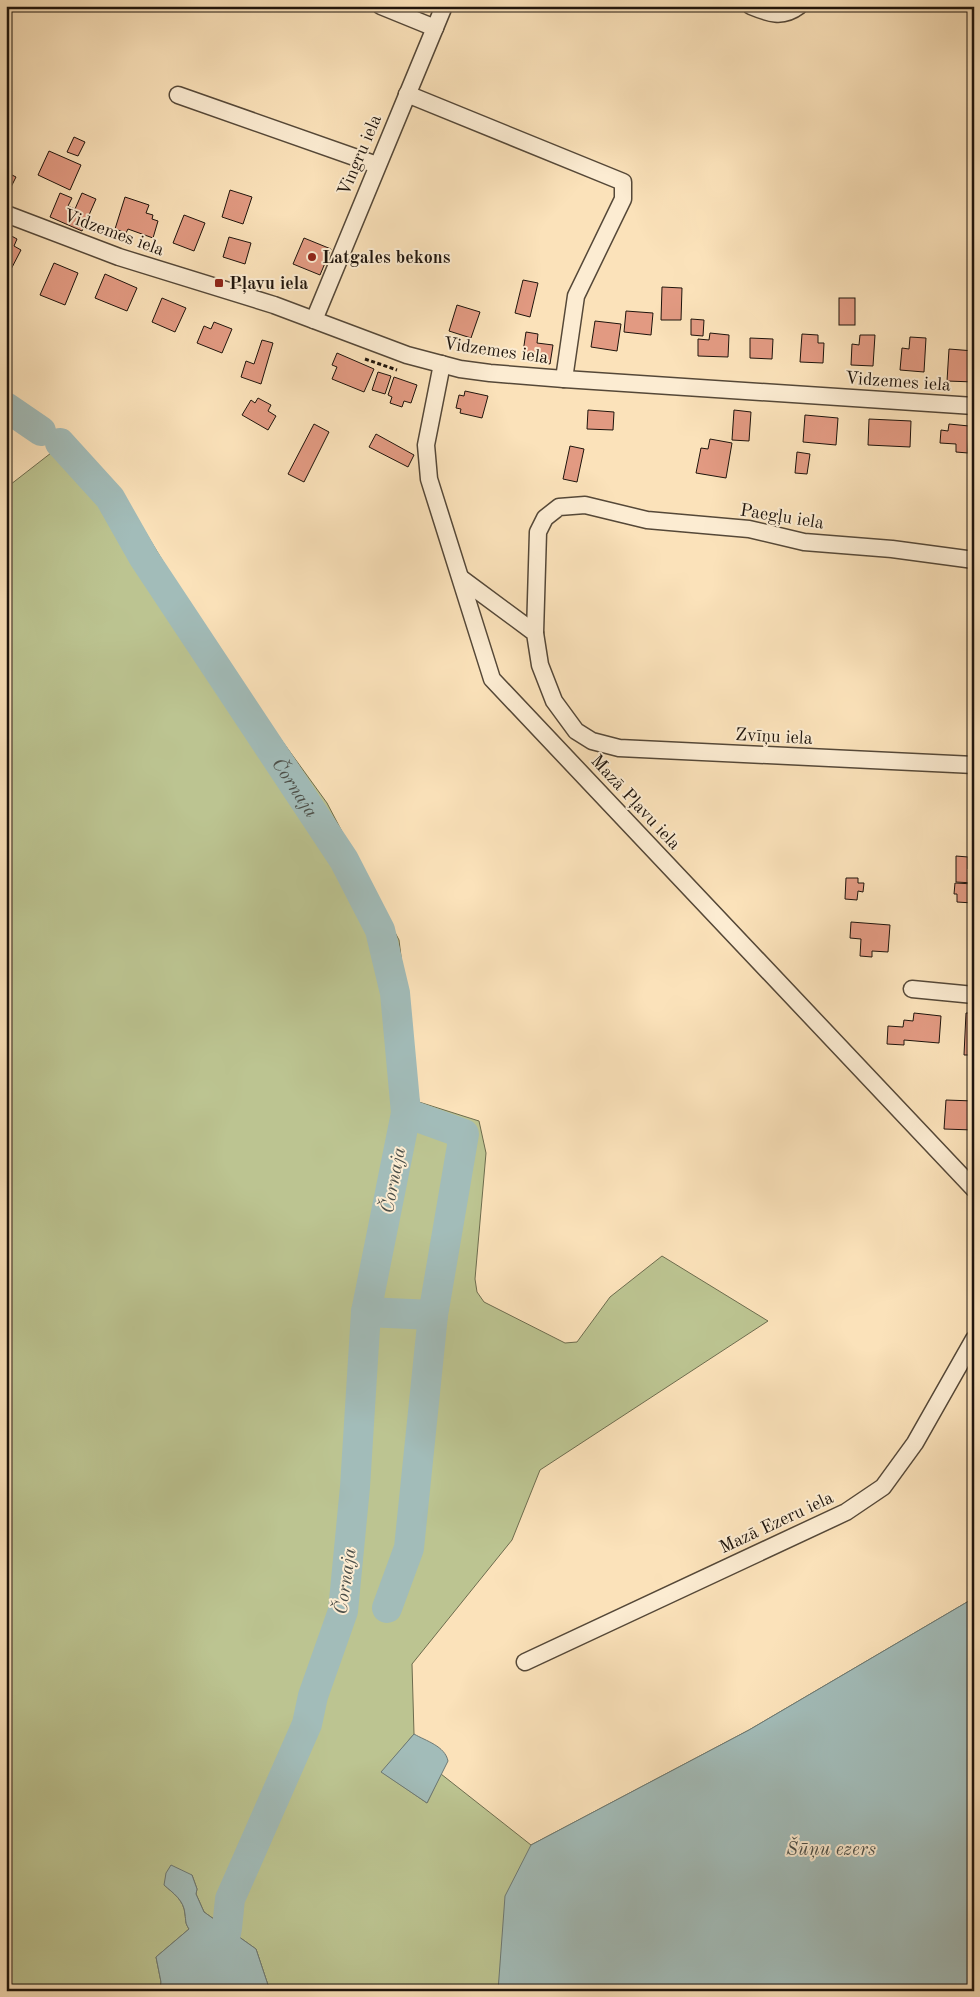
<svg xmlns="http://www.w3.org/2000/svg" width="980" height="1997" font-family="'Old Standard TT',serif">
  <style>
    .green { fill: #bcc491; stroke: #6d6c4e }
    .water { fill: #a2bcb9; stroke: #6d7974 }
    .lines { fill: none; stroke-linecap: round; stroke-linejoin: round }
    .river { stroke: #a2bcb9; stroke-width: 30 }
    .building { fill: #e29a82; stroke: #1e140c }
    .minor-casing { stroke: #554838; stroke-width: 19 }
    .path { stroke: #1e140c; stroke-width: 3; stroke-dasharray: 4 2.5; stroke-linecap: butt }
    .minor { stroke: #fcecd2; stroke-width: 16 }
    .poi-dot { fill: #8f2418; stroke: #fcecd2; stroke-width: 2 }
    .labels { text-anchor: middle; stroke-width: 4; stroke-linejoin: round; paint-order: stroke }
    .street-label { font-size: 18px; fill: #1e140c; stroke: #fcecd2 }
    .poi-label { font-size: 18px; font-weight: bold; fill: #1e140c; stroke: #fcecd2; text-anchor: start }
    .water-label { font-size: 19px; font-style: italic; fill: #4c4f49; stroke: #fcecd2 }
  </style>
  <rect width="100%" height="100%" fill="#fbe2ba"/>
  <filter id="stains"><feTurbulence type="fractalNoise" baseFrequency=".004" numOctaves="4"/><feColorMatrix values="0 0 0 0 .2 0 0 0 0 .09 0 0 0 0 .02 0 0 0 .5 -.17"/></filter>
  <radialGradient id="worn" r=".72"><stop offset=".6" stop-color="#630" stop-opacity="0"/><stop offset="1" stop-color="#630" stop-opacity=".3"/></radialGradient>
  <path class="green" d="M69,439L117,485L217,651L327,803L399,940L419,1102L479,1121L486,1153L475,1279L477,1292L484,1302L565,1343L577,1342L610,1297L662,1256L768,1321L540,1470L512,1540L412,1664L414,1734L382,1772L427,1803L441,1774L531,1845L749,1730L974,1598V1668L573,1991H264L268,1985L256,1949L204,1912L196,1894L197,1889L192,1875L164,1885C173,1893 184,1900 185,1914C186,1921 185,1923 189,1929L156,1957L161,1982L160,1991H6V488Z"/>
  <g class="water">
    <path d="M974,1598V1991H498L505,1896L531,1845L749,1730Z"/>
    <path d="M414,1734C426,1741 445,1746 448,1761L427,1803L381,1772Z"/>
    <path d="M171,1865L192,1875L197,1889L196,1894L204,1912L256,1949L268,1985L264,1991H160L161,1982L156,1957L189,1929C185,1923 186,1921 185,1914C184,1900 173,1893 164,1885L166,1873Z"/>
  </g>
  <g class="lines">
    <g class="river">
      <path d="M6,407L41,431"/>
      <path id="s1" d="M60,443L110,498L144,558L344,860L380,930L395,993L406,1113L366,1312L355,1487L343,1611L313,1696L307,1724L230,1899L227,1928L215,1991"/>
      <path d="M366,1312L433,1315"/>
      <path d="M387,1608L409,1548L433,1315L464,1134L406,1113"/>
    </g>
  </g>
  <g class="building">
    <path d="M74,137L85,142L78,156L67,152Z"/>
    <path d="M49,151L81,165L70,190L38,175Z"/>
    <path d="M6,172L16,177L6,197Z"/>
    <path d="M230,190L252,197L243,224L222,217Z"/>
    <path d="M60,193L72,198L68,206L75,209L82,193L96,199L82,231L50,217Z"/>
    <path d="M125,197L149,205L146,213L153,215L152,219L158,221L153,238L128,229L126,233L115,229Z"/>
    <path d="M184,215L205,223L194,251L173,243Z"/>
    <path d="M6,233L17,239L14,246L21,250L7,277Z"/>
    <path d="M229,237L251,243L245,264L223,257Z"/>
    <path d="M304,238L331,249L320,275L293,264Z"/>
    <path d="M54,263L78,273L65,305L40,295Z"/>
    <path d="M105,274L137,288L127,311L95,298Z"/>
    <path d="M523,280L538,283L530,317L515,313Z"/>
    <path d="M662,287L682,288L681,320H661Z"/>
    <path d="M162,298L186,308L175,332L152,322Z"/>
    <rect x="839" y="298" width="16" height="27"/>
    <path d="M457,305L480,312L471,338L449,331Z"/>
    <path d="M626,311L653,313L651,335L624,332Z"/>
    <path d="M691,319L704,320L703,336L691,335Z"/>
    <path d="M595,321L621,324L617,351L591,347Z"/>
    <path d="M214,322L232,329L222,353L197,343L204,326L211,329Z"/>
    <path d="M526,332L538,334L537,343L553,345L550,364L522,359Z"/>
    <path d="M710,333L729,335L728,357L698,356V339L709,340Z"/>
    <path d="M802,334L818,335V343H824L823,363L800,362Z"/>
    <path d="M860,335H875L873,366L851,365L852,344L859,345Z"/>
    <path d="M910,337L926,338L924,372L900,370L902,348L909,349Z"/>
    <path d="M750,338L773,339L772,359L750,358Z"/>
    <path d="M262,340L273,343L261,384L241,377L246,361L254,364Z"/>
    <path d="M949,349L974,351V382L947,381Z"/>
    <path d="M337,353L374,369L364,392L332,379L337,367L332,365Z"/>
    <path d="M378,372L391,376L385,394L372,390Z"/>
    <path d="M394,377L417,385L411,403L404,401L402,407L390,403L392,397L388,395Z"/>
    <path d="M465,391L488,396L482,418L460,413L461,409L456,408L459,395L464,396Z"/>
    <path d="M258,398L271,405L268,411L276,416L268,430L242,415L251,400L255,403Z"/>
    <path d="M588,410L614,412L613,430L587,429Z"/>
    <path d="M734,410L751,412L749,441L732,440Z"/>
    <path d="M805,415L838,418L836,445L803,442Z"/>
    <path d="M869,419L911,421L910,447L868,445Z"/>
    <path d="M314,424L329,432L304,482L288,474Z"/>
    <path d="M949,424L969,426L968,453L956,452V444L940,443L941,430L948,431Z"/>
    <path d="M376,434L414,455L408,467L369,447Z"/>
    <path d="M710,439L732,443L726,478L696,473L701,448L708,449Z"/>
    <path d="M570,446L584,449L577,482L563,479Z"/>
    <path d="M797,452L810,454L807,474L795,473Z"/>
    <path d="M956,856L968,857V869L974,870V883L956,882Z"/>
    <path d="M846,878H858V883H864L863,892L858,891L857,900L845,899Z"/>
    <path d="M955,883L974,884L973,903L957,902V894H954Z"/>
    <path d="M851,922L890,925L888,952L872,951V957L860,956L861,939L850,938Z"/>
    <path d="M974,936V972H971Z"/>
    <path d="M914,1013L941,1016L939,1043L904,1040V1045L887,1044L888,1026L903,1027L904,1020L913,1021Z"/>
    <path d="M966,1013H974V1055H964Z"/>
    <path d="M946,1100L974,1101L973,1130L944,1129Z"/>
  </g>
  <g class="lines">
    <defs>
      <g id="minor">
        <path d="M381,6L435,28"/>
        <path d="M751,6C768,13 782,19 799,6"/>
        <path d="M407,94L623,182V199L576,296L564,379"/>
        <path d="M178,95L377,165"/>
        <path d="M6,214L119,257L274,305L407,355L460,369L490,373L564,379L974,406"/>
        <path d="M314,320L444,6"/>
        <path d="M442,364L426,445L429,479L492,679L974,1189"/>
        <path d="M462,579L535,633L540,665L554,701L576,731L592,741L619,748L974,765"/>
        <path d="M535,633L538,532L545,518L559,507L585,505L647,520L749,529L804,542L892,549L974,560"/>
        <path d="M912,989L974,995"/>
        <path d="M525,1662L846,1512L883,1487L915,1443L974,1339"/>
      </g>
    </defs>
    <use href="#minor" class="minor-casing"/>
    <path class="path" d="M365,359L397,370"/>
    <use href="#minor" class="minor"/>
  </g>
  <g class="poi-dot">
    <circle cx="312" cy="257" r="5"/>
    <rect x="214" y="278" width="10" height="10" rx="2.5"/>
  </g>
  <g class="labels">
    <g class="street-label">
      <text transform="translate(359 155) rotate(-67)" y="6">Vingru iela</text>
      <text transform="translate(114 232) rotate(20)" y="6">Vidzemes iela</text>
      <text transform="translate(496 350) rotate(8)" y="6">Vidzemes iela</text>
      <text transform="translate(898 381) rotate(4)" y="6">Vidzemes iela</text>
      <text transform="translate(782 516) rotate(9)" y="6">Paegļu iela</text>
      <text transform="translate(774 736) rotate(3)" y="6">Zvīņu iela</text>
      <text transform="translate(636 802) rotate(47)" y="6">Mazā Pļavu iela</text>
      <text transform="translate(776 1522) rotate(-25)" y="6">Mazā Ezeru iela</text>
    </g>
    <g class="poi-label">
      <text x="322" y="263">Latgales bekons</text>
      <text x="229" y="289">Pļavu iela</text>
    </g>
    <g class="water-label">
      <text dy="7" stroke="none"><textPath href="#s1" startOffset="418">Čornaja</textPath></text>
      <text transform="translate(392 1180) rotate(-79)" y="7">Čornaja</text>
      <text transform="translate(344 1581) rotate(-82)" y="7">Čornaja</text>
      <text x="831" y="1855">Šūņu ezers</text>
    </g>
  </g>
  <rect width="980" height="1997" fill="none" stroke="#fbe2ba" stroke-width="25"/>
  <rect x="8" y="8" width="965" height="1982" fill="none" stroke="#1e140c" stroke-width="2.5"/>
  <rect x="12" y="12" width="955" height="1972" fill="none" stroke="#1e140c"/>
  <rect width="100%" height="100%" filter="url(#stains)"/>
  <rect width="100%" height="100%" fill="url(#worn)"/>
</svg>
